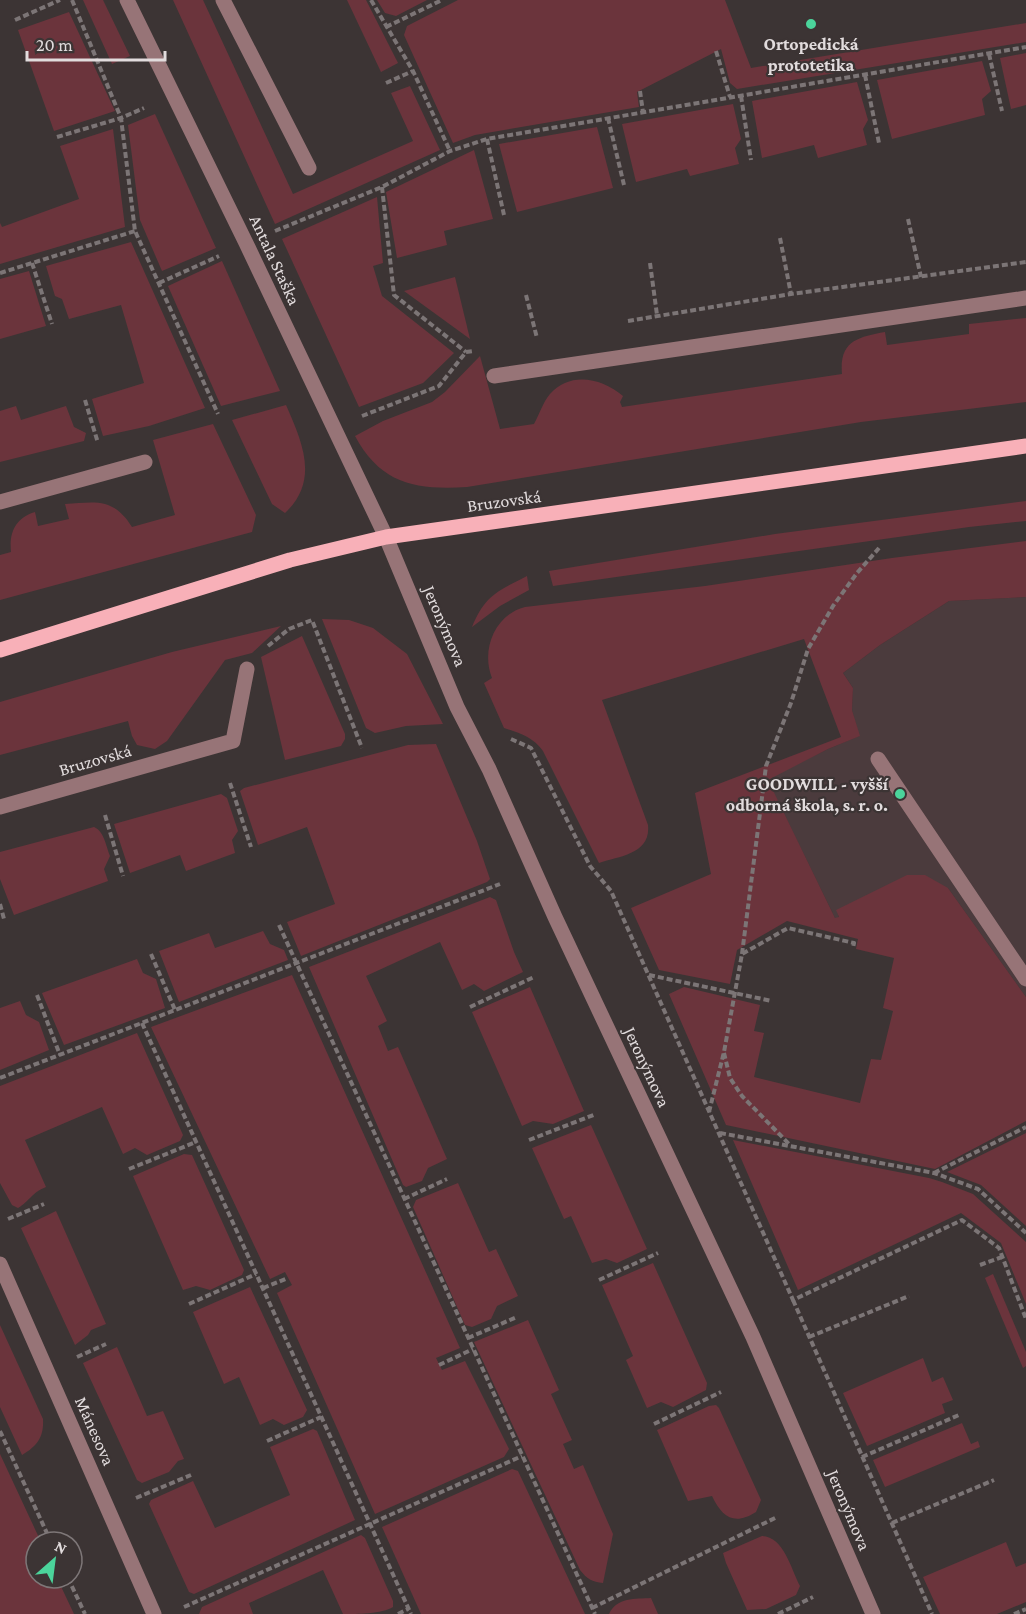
<svg xmlns="http://www.w3.org/2000/svg" width="1026" height="1614" font-family="'Crimson Pro',serif">
  <style>
    .built { fill: #4b3b3d }
    .green { fill: #6b343c }
    .lines { fill: none; stroke-linecap: round; stroke-linejoin: round }
    .path { stroke: #7c7576; stroke-width: 4; stroke-dasharray: 6 3; stroke-linecap: butt }
    .minor { stroke: #977477; stroke-width: 15 }
    .major { stroke: #f8b0b8; stroke-width: 15 }
    .poi-dot { fill: #4bd49b; stroke: #3c3434; stroke-width: 2 }
    .labels { text-anchor: middle; stroke-width: 4.5; stroke-linejoin: round; paint-order: stroke }
    .poi-label { font-size: 18px; font-weight: bold; fill: #e2dcdd; stroke: #3c3434 }
    .street-label { font-size: 18px; fill: #e2dcdd; stroke: #3c3434 }
  </style>
  <rect width="100%" height="100%" fill="#3c3434"/>
  <path class="built" d="M1026,597V997L948,888L837,910L839,918H835L767,779L828,749L859,736L852,710L853,688L843,673L880,645L949,601Z"/>
  <g class="green">
    <path d="M83,0H103L130,56L112,64Z"/>
    <path d="M173,0H203L293,194L413,141L391,93L410,86L440,150L275,224Z"/>
    <path d="M347,0H366L398,63L381,72Z"/>
    <path d="M377,0H427L396,16L385,13Z"/>
    <path d="M458,0H725L751,68L1026,23V42L737,89L730,83L721,49L637,92L639,107L475,135L453,143L404,35L407,26Z"/>
    <path d="M69,12L115,111L54,131L18,30Z"/>
    <path d="M1026,53V105L1011,109L1000,58Z"/>
    <path d="M982,61L991,91L982,99L985,115L892,139L877,80Z"/>
    <path d="M857,82L868,120L863,129L867,145L818,158L814,145L762,158L752,101Z"/>
    <path d="M733,104L741,139L735,148L739,164L690,176L687,169L636,182L622,124Z"/>
    <path d="M155,114L216,248L162,271L140,220L128,125Z"/>
    <path d="M597,127L613,188L517,212L499,144Z"/>
    <path d="M113,129L125,227L0,264V223L2,227L79,199L60,146Z"/>
    <path d="M474,150L493,219L444,231L447,245L397,258L386,192Z"/>
    <path d="M377,197L383,263L373,266L382,296L454,353L423,383L359,407L282,239Z"/>
    <path d="M131,242L205,408L149,426L103,436L92,399L144,383L121,305L69,319L62,299L55,296L46,266Z"/>
    <path d="M222,261L280,391L221,406L168,286Z"/>
    <path d="M29,271L46,326L0,339V279Z"/>
    <path d="M455,277L470,339L404,291Z"/>
    <path d="M1026,318V402L861,422L467,487C415,490 381,484 355,436L383,421L432,402L445,392L480,356L500,429L534,424C539,415 543,402 550,394C570,371 602,378 623,396L620,402L622,407L842,374C839,341 858,337 885,332L887,345L969,334V324Z"/>
    <path d="M286,405C302,442 320,480 285,513L272,504L232,420Z"/>
    <path d="M16,406L21,420L66,406L74,427L86,433L84,441L0,462V411Z"/>
    <path d="M213,424L256,515L252,532L0,600V555L11,552C9,533 15,518 35,512L38,526L69,519L65,504C96,502 113,497 132,527L175,515L153,440Z"/>
    <path d="M1026,501V521L969,527L553,586L549,571L775,534Z"/>
    <path d="M1026,541V597L949,601L880,645L843,673L853,688L852,710L860,736L828,749L768,780L835,918L839,917L836,910L907,875H925L948,888L1026,997V1121L935,1169L726,1125L669,994L684,987L760,1005L754,1031L764,1033L754,1077L860,1103L871,1059L881,1060L893,1011L883,1008L894,958L856,949L858,939L787,921L737,950L730,984L659,970L631,908L711,874L695,793L841,737L804,639L602,700L648,825C651,854 620,856 599,863L543,751C533,737 520,733 504,728L484,683L492,678C481,651 494,615 525,607L705,586L892,558Z"/>
    <path d="M527,576L529,590L500,606L472,627C485,595 498,591 527,576Z"/>
    <path d="M322,619L349,620L373,628L407,654L443,724L406,726L375,733L366,728Z"/>
    <path d="M281,626L252,653L225,660L167,741L155,749L137,745L132,736L128,721L0,755V702L172,652Z"/>
    <path d="M302,636L345,734V739L341,746L285,760L261,657Z"/>
    <path d="M436,744L477,841L490,879L487,882L301,956L287,922L335,904L307,827L258,845L240,791L244,788L408,745Z"/>
    <path d="M221,794L227,798L238,831L232,840L235,853L186,871L180,855L130,873L114,824Z"/>
    <path d="M94,827C104,831 106,846 110,856L104,869L108,881L14,915L0,879V852Z"/>
    <path d="M490,897L496,900L514,952L523,972L484,991L474,984L462,990L440,942L366,976L387,1021L378,1026L388,1051L398,1047L447,1159L428,1168L422,1181L406,1187L403,1185L309,967Z"/>
    <path d="M263,931L270,944L284,950L288,960L179,1002L159,951L209,933L215,948Z"/>
    <path d="M137,959L143,973L156,979L165,1008L64,1045L42,993Z"/>
    <path d="M292,975L460,1348L436,1358L442,1370L465,1361L509,1449L504,1457L375,1514L277,1293L292,1285L285,1272L270,1279L151,1027Z"/>
    <path d="M530,987L584,1111L553,1124L533,1121L522,1126L472,1012Z"/>
    <path d="M20,1001L26,1015L39,1022L49,1050L0,1070V1008Z"/>
    <path d="M137,1033L183,1135L180,1141L147,1155L135,1148L123,1154L102,1107L25,1140L46,1187C31,1193 30,1201 18,1208L12,1205L0,1183V1086Z"/>
    <path d="M591,1125L647,1249L617,1263L606,1259L592,1263L571,1216L564,1219L532,1148Z"/>
    <path d="M1026,1133V1226L981,1185L947,1172Z"/>
    <path d="M733,1140L929,1178L942,1182L973,1194L1026,1242V1304L1001,1243L961,1213L798,1290Z"/>
    <path d="M184,1154L192,1155L244,1270L242,1275L210,1290L196,1286L183,1290L133,1176Z"/>
    <path d="M458,1183L489,1252L496,1249L518,1296L497,1306L491,1319L472,1327L465,1325L413,1207L416,1200Z"/>
    <path d="M56,1211L106,1324L91,1330L88,1335L75,1345L21,1228Z"/>
    <path d="M653,1263L707,1383L706,1390L673,1407L661,1402L647,1408L626,1360L633,1356L602,1285Z"/>
    <path d="M993,1274L1026,1352V1366L1023,1368L985,1278Z"/>
    <path d="M250,1287L307,1410L303,1417L284,1425L273,1419L260,1425L239,1377L224,1384L193,1312Z"/>
    <path d="M528,1320L559,1390L551,1394L572,1440L563,1444L574,1469L583,1465L613,1534L603,1583C592,1582 587,1579 580,1570L474,1342Z"/>
    <path d="M0,1325L43,1419C44,1437 37,1446 22,1455L0,1407Z"/>
    <path d="M117,1347L147,1416L163,1411L184,1459L178,1461L169,1472L142,1483L137,1480L83,1363Z"/>
    <path d="M923,1358L932,1382L943,1377L953,1400L942,1404L945,1413L867,1446L843,1393Z"/>
    <path d="M716,1405L719,1408L761,1500L756,1512C734,1526 722,1517 712,1496L688,1501L657,1430L709,1406Z"/>
    <path d="M962,1423L971,1444L978,1441L980,1447L885,1487L873,1460Z"/>
    <path d="M313,1429L317,1431L355,1520L194,1594L189,1592L149,1504L151,1500L193,1481L215,1528L290,1495L270,1447Z"/>
    <path d="M0,1454L41,1542H36V1578H57L74,1614H0Z"/>
    <path d="M512,1469L518,1471L585,1614H421L382,1527Z"/>
    <path d="M361,1535L365,1538L393,1601V1607C382,1614 357,1614 343,1614L323,1570L249,1603L253,1614H199L202,1607Z"/>
    <path d="M762,1536C784,1537 791,1569 800,1586L796,1595L766,1609L747,1610L726,1563L723,1553Z"/>
    <path d="M1006,1542L1016,1567L1026,1563V1602L997,1614H940L923,1577Z"/>
    <path d="M651,1598L658,1614H609C617,1597 635,1599 651,1598Z"/>
  </g>
  <g class="lines">
    <g class="path">
      <path d="M72,0L121,118L135,231L218,414"/>
      <path d="M371,0L413,71L450,151"/>
      <path d="M15,20L60,0"/>
      <path d="M386,27L442,0"/>
      <path d="M716,51L730,97"/>
      <path d="M989,54L1002,111"/>
      <path d="M865,75L879,143"/>
      <path d="M386,83L413,71"/>
      <path d="M640,91L643,112"/>
      <path d="M741,96L751,160"/>
      <path d="M608,118L624,185"/>
      <path d="M57,137L121,118L144,108"/>
      <path d="M487,139L504,215"/>
      <path d="M382,187L394,295L466,352"/>
      <path d="M908,219L921,277"/>
      <path d="M275,231L382,187L450,151L487,139L1026,47"/>
      <path d="M780,238L791,294"/>
      <path d="M32,263L52,324"/>
      <path d="M650,263L657,315"/>
      <path d="M0,273L135,231"/>
      <path d="M159,283L219,256"/>
      <path d="M526,295L537,338"/>
      <path d="M628,321L791,294L1026,262"/>
      <path d="M85,400L98,443"/>
      <path d="M362,416L439,386L466,352L473,351"/>
      <path d="M268,646L289,629L312,620L362,748"/>
      <path d="M511,739L531,748L590,866L611,891L793,1300L962,1220L999,1248L1026,1319"/>
      <path d="M230,783L251,847"/>
      <path d="M105,815L123,876"/>
      <path d="M0,904L4,919"/>
      <path d="M279,925L595,1614"/>
      <path d="M151,954L175,1010"/>
      <path d="M742,954L766,766L791,703L808,649L833,606L857,573L879,548"/>
      <path d="M649,975L772,1001"/>
      <path d="M37,995L60,1055"/>
      <path d="M470,1007L534,977"/>
      <path d="M142,1023L411,1614"/>
      <path d="M724,1053L730,1078L742,1096L789,1144"/>
      <path d="M0,1078L500,884"/>
      <path d="M709,1112L724,1052L742,954L788,928L854,943L853,948"/>
      <path d="M720,1133L934,1173L978,1189L1026,1233"/>
      <path d="M529,1140L596,1114"/>
      <path d="M129,1169L196,1142"/>
      <path d="M934,1173L1026,1127"/>
      <path d="M404,1199L447,1179"/>
      <path d="M8,1219L44,1204"/>
      <path d="M980,1265L1002,1257"/>
      <path d="M599,1280L658,1253"/>
      <path d="M263,1288L288,1278"/>
      <path d="M793,1300L932,1614"/>
      <path d="M189,1304L256,1274"/>
      <path d="M809,1337L909,1296"/>
      <path d="M468,1338L517,1317"/>
      <path d="M77,1357L106,1344"/>
      <path d="M439,1365L473,1349"/>
      <path d="M654,1424L721,1392"/>
      <path d="M0,1431L51,1542"/>
      <path d="M267,1441L321,1417"/>
      <path d="M862,1457L959,1415"/>
      <path d="M136,1498L191,1475"/>
      <path d="M892,1523L994,1480"/>
      <path d="M68,1578L85,1614"/>
      <path d="M184,1607L522,1456"/>
      <path d="M592,1608L777,1517"/>
      <path d="M398,1614L408,1609"/>
      <path d="M778,1614L813,1597"/>
      <path d="M1014,1614L1026,1609"/>
    </g>
    <g class="minor">
      <path d="M127,0L246,243L386,537L457,707L489,769L555,917L753,1337L873,1614"/>
      <path d="M223,0L309,168"/>
      <path d="M494,376L1026,298"/>
      <path d="M0,502L145,462"/>
      <path d="M878,759L1026,979"/>
      <path d="M0,807L233,741L247,669"/>
      <path d="M0,1264L154,1614"/>
    </g>
    <path class="major" d="M0,650L290,560L386,537L1026,446"/>
  </g>
  <g class="poi-dot">
    <circle cx="811" cy="24" r="6"/>
    <circle cx="900" cy="794" r="6"/>
  </g>
  <g class="labels">
    <g class="poi-label">
      <text x="811" y="50">Ortopedická<tspan x="811" dy="21">prototetika</tspan></text>
      <text x="888" y="790" text-anchor="end">GOODWILL - vyšší<tspan x="888" dy="21">odborná škola, s. r. o.</tspan></text>
    </g>
    <g class="street-label">
      <text transform="translate(275 260) rotate(65)" y="6">Antala Staška</text>
      <text transform="translate(504 501) rotate(-8)" y="6">Bruzovská</text>
      <text transform="translate(445 626) rotate(67)" y="6">Jeronýmova</text>
      <text transform="translate(95 760) rotate(-16)" y="6">Bruzovská</text>
      <text transform="translate(647 1067) rotate(65)" y="6">Jeronýmova</text>
      <text transform="translate(95 1431) rotate(66)" y="6">Mánesova</text>
      <text transform="translate(849 1510) rotate(67)" y="6">Jeronýmova</text>
    </g>
  </g>
  <g transform="translate(54 1560) rotate(28)"><circle r="28" fill="#3c3434" stroke="#7e7778" stroke-width="1.5"/>
  <path d="M0-4.5L10 22L0 15L-10 22Z" fill="#4bd49b"/>
  <text y="-9" font-size="16" font-weight="bold" text-anchor="middle" fill="#e2dcdd">N</text>
  </g>
  <path d="M27 51v9h138v-9" fill="none" stroke="#e2dcdd" stroke-width="3"/>
  <text x="36" y="51" font-size="18" fill="#e2dcdd" stroke="#3c3434" stroke-width="4.5" paint-order="stroke">20 m</text>
</svg>
